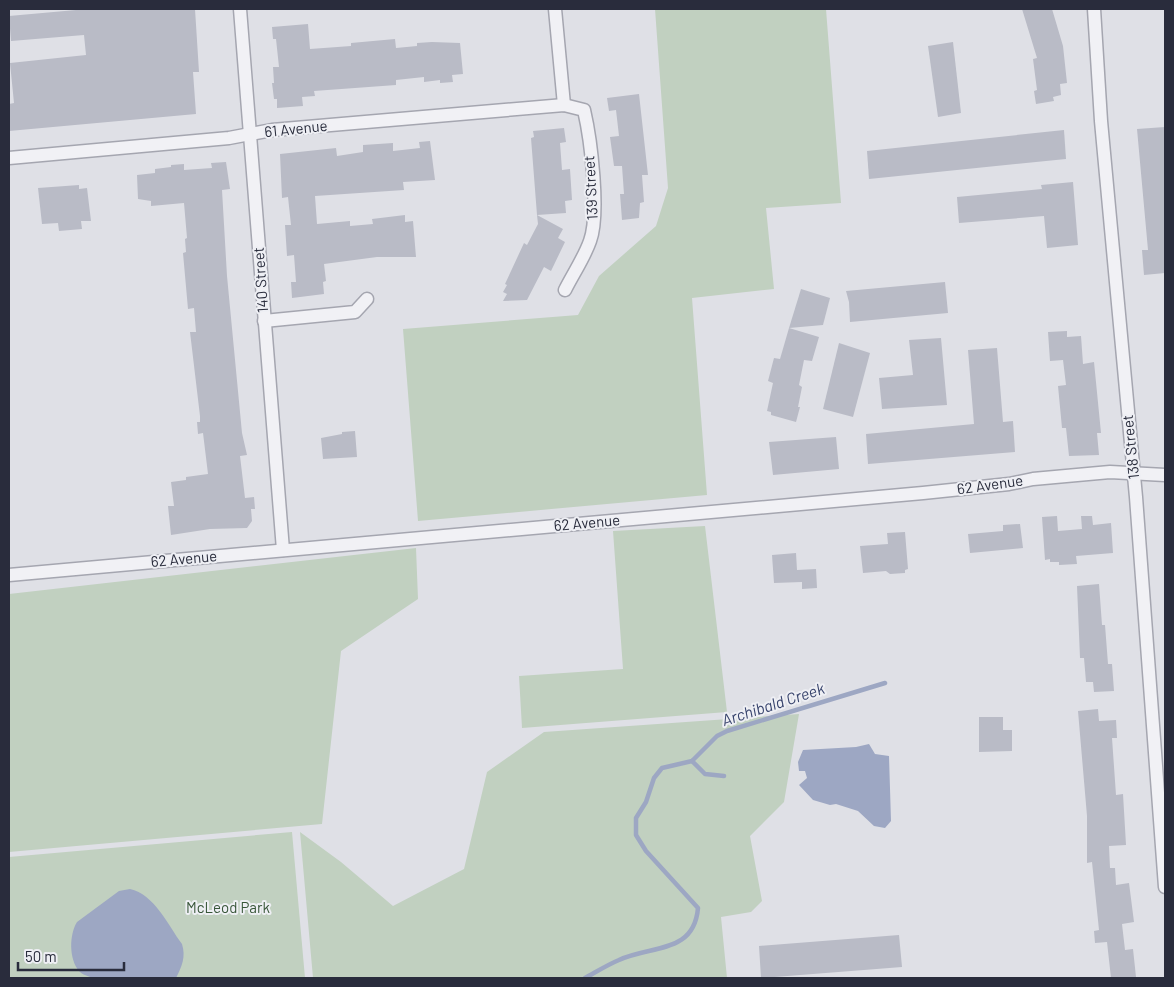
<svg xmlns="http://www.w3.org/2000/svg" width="1174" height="987" font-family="Barlow,sans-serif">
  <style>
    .green { fill: #c1d0c0 }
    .water { fill: #9da7c3 }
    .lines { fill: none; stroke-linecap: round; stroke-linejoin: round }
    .stream { stroke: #9da7c3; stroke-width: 4.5 }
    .building { fill: #b9bbc6 }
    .street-casing { stroke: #a5a6b0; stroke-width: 15 }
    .street { stroke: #f1f1f5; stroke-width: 12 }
    .labels { text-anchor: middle; stroke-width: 4; stroke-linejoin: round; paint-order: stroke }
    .street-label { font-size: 15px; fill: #292c3c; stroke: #eeeff4 }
    .park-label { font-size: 15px; fill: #385639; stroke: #eeeff4 }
    .water-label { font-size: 16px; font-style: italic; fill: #37436c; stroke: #eeeff4 }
  </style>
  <rect width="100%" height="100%" fill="#dfe0e6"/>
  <g class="green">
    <path d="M655,9H826L841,203L766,208L774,289L692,298L707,495L418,521L403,329L578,315L599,276L656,226L668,188Z"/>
    <path d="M705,526L727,712L522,728L519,676L623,669L613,531Z"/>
    <path d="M416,548L418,599L341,651L322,824L9,852V594Z"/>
    <path d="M799,714L784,802L750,836L762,901L751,912L721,917L727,978H313L300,832L341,862L393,906L464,869L487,772L544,732Z"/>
    <path d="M292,832L305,978H9V857Z"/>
  </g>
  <g class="water">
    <path d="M869,744L875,754L889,756L891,821L885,828L874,826L858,811L836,804L830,805L813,800L799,785L807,778L805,771H799L798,762L803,750L856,747Z"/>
    <path d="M130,889C154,894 168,925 182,944C186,957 182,966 176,978H93C89,976 82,975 79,971C69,959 69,935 77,922L119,891Z"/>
  </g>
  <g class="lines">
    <g class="stream">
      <path d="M692,761L705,774L724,776"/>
      <path d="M585,978C596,972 607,965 619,960C652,945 694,954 698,908L646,851L636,835V818L646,802L654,778L662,768L692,761L717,736L727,731L885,683"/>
    </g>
  </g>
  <g class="building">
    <path d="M87,9H195L199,72H193L196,114L9,131V104L14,103L10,63L86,55L84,35L11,41L9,16Z"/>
    <path d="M1022,9H1052L1063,46L1067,83L1060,84L1061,95L1053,97L1054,101L1036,104L1034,91L1037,90L1033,59L1037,58Z"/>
    <path d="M308,24L310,49L351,46V43L395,39L396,48L417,46V43L432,42L460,43L463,74L452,75L453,82L440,83V80L424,82V77L396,80V85L314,91L315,96L302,97L303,106L277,108V99H274L272,83H274L273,67H279L276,39H273L272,27Z"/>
    <path d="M953,42L961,113L938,117L928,46Z"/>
    <path d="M639,94L648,175H642L644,202L640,203L639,218L622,220L620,194H624L622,166H614L610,137L619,136L616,110L609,111L607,98Z"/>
    <path d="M1165,127V273L1144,275L1142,250H1148L1137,129Z"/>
    <path d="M564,128L566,142L560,143L562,170L570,169L572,200L565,201L566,213L537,215L531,138L534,137L533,131Z"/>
    <path d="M1064,130L1066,159L869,179L867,151Z"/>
    <path d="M430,141L435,180L403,182L404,190L315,196L317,224L350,221V226L373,224L372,219L405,215V222L413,221L416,257H377L324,264L326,281L323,282L324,294L292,298L291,282H296L294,255L287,256L285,225H291L288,197L282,198L280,154L336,148L337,156L363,152V145L393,143V151L420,148L419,142Z"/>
    <path d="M226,162L230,189L222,190L227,276L242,433L247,455L240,456L245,498L254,497L255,509H251L252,521L247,528L210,529L171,535L168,506H174L171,482L186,480V477L208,474L203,433L198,434L197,422H200V416L190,332H196L194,308L188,309L183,253L186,252L185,239L187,238L184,203L151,206V201L138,199L137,175L155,173V169L171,167V165L184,164V170L212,168L211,163Z"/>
    <path d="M1073,182L1078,245L1047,248L1044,216L959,223L957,197L1042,189L1041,185Z"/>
    <path d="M79,185V189L87,188L91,221H81L82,229L59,231L58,223L42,224L38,188Z"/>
    <path d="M537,215L563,229L558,238L565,242L551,271L544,267L527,300L503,301L507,294L503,292L507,285L505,284L524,243L527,245L538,224Z"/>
    <path d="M945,282L948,313L850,322L849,302L846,291Z"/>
    <path d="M801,289L830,298L823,325L789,328Z"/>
    <path d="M789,328L819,337L812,361L804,360L799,385L802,387L798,407H800L796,422L771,415V412L767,411L773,383L768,381L774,358L780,359Z"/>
    <path d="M1067,331V337L1081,336L1083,364L1094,362L1101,433H1097L1099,455L1069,456L1066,428H1062L1058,386L1066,385L1063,360L1050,361L1048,332Z"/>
    <path d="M941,338L947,405L882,409L879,378L913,375L909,340Z"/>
    <path d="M839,343L870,353L853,417L823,409Z"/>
    <path d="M997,348L1003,422L1013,421L1015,452L868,464L866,434L974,424L968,350Z"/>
    <path d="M355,431L357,457L323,459L321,438L342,434V432Z"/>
    <path d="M836,437L839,469L773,475L769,442Z"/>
    <path d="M1057,516L1058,531L1082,529L1081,516H1092L1093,525L1111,523L1113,553L1076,556L1077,564L1059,565V562H1050V559L1045,560L1042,517Z"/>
    <path d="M1020,524L1023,548L970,553L968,534L1003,531V525Z"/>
    <path d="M905,532L908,569L905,570V573L890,574L886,571L863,573L860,546L888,544L887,533Z"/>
    <path d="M796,553L797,570L816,569L817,588L802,589V582L774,583L772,555Z"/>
    <path d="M1099,584L1102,625H1105L1108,664H1112L1114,691L1094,692L1093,682H1086L1084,658H1080L1077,586Z"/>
    <path d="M1098,709L1099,721L1116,720L1117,738H1112L1116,795L1123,794L1126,845L1109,846L1110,868H1115L1116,885L1129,883L1134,922L1122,924L1125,950L1133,949L1136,977L1111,978L1107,942L1095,943L1094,931L1099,930L1092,862L1087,863V816L1078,711Z"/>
    <path d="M979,717H1003V730H1012V751L979,752Z"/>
    <path d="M899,935L902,967L761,978L759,946Z"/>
  </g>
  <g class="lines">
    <defs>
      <g id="street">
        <path d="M240,9L283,550"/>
        <path d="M555,9L564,105"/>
        <path d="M1094,9L1101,121L1136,497L1165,887"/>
        <path d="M9,158L229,138L272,130L564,105L584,110C591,140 600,214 590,241C584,258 573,274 565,290"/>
        <path d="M264,321L355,312L367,299"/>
        <path d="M9,575L923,493L1009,484L1033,479L1110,472L1165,475"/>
      </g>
    </defs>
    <use href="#street" class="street-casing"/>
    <use href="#street" class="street"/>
  </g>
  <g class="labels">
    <g class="street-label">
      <text transform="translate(296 129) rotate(-6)" y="5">61 Avenue</text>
      <text transform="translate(591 188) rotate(-93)" y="5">139 Street</text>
      <text transform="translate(261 280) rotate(-94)" y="5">140 Street</text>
      <text transform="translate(1131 447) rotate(-96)" y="5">138 Street</text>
      <text transform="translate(990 485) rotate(-8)" y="5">62 Avenue</text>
      <text transform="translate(587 523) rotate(-5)" y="5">62 Avenue</text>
      <text transform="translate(184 559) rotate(-5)" y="5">62 Avenue</text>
    </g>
    <g class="park-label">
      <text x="228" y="913">McLeod Park</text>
    </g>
    <g class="water-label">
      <text transform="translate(773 704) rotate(-18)" y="6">Archibald Creek</text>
    </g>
  </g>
  <rect width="1174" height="987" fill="none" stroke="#292c3c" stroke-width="20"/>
  <path d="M18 962v8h106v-8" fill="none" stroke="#292c3c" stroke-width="2.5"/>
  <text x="25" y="962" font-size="15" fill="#292c3c" stroke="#eeeff4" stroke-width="4" paint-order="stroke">50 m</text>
</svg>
